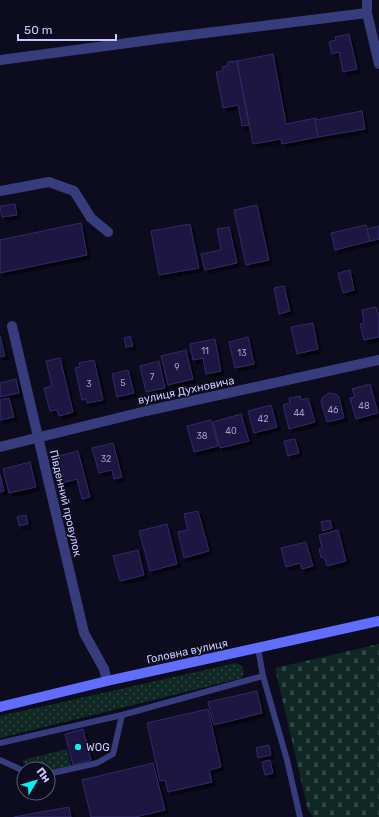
<svg xmlns="http://www.w3.org/2000/svg" width="379" height="817" font-family="Rubik,sans-serif">
  <style>
    .grass { fill: url(#grass-dots) }
    .cemetery { fill: url(#cemetery-stones) }
    .building { fill: #1c183f; stroke: #302a6b; filter: url(#shadow) }
    .lines { fill: none; stroke-linecap: round; stroke-linejoin: round }
    .lane { stroke: #373c7d; stroke-width: 6 }
    .street { stroke: #373c7d; stroke-width: 10 }
    .secondary { stroke: #606dff; stroke-width: 10 }
    .poi-dot { fill: #00f4f2; stroke: #0d0c1e; stroke-width: 1.5 }
    .labels { text-anchor: middle; stroke-width: 3; stroke-linejoin: round; paint-order: stroke }
    .number-label { font-size: 9px; fill: #9e9dcf }
    .street-label { font-size: 11px; fill: #c9c9ff; stroke: #0d0c1e }
    .poi-label { font-size: 11px; fill: #c9c9ff; stroke: #0d0c1e; text-anchor: start }
  </style>
  <defs>
    <pattern id="grass-dots" width="8" height="8" patternUnits="userSpaceOnUse"><rect width="8" height="8" fill="#0f2824"/><path d="M2 2h.1M6 6h.1" fill="none" stroke="#314645" stroke-width="1.8" stroke-linecap="round"/></pattern>
    <pattern id="cemetery-stones" width="16" height="16" patternUnits="userSpaceOnUse"><rect width="16" height="16" fill="#0f2824"/><path d="M2 7V4a2 2 0 0 1 4 0v3zM10 15v-3a2 2 0 0 1 4 0v3z" fill="#314645"/></pattern>
    <filter id="shadow"><feDropShadow dx="3.5" dy="3.5" stdDeviation="0" flood-color="#0009"/></filter>
  </defs>
  <rect width="100%" height="100%" fill="#0d0c1e"/>
  <g class="grass">
    <path d="M236,663L242,666L244,672L242,678L0,738V716Z"/>
    <path d="M67,749L71,766L48,771V769C39,769 30,769 23,763V760Z"/>
  </g>
  <path class="cemetery" d="M379,644V817H313L308,810L275,668Z"/>
  <g class="building">
    <path d="M349,34L357,69L343,72L339,52L332,54L329,42L336,40L335,37Z"/>
    <path d="M273,54L286,124L316,118L318,137L282,144L281,139L253,144L237,61Z"/>
    <path d="M237,61L249,125L242,126L238,105L223,108L216,72L223,71L222,67L227,66L228,62Z"/>
    <path d="M362,111L365,129L318,137L315,120Z"/>
    <path d="M15,204L17,215L2,217L0,206Z"/>
    <path d="M257,205L269,260L246,265L234,210Z"/>
    <path d="M81,223L87,255L0,273V240Z"/>
    <path d="M190,224L199,268L159,275L151,231Z"/>
    <path d="M366,225L370,241L335,250L331,233Z"/>
    <path d="M379,226V239L370,241L367,229Z"/>
    <path d="M229,227L237,263L205,270L201,254L221,250L217,229Z"/>
    <path d="M350,270L354,290L343,293L338,273Z"/>
    <path d="M284,286L290,311L279,314L274,288Z"/>
    <path d="M376,307L378,313H379V337L364,340L360,324L364,323L362,310Z"/>
    <path d="M313,323L318,349L297,354L291,327Z"/>
    <path d="M0,336L5,356L0,357Z"/>
    <path d="M130,336L133,346L126,347L124,338Z"/>
    <path d="M248,337L254,364L235,368L229,342Z"/>
    <path d="M215,339L221,371L206,374L203,358L193,360L190,344Z"/>
    <path d="M186,350L193,379L168,385L161,356Z"/>
    <path d="M60,358L73,412L59,416L57,410L50,411L44,388L52,386L46,361Z"/>
    <path d="M94,360L103,400L87,403L86,399L82,400L75,368L80,367L79,363Z"/>
    <path d="M159,361L165,388L146,392L140,366Z"/>
    <path d="M128,370L134,393L117,397L112,374Z"/>
    <path d="M16,379L19,393L0,397V383Z"/>
    <path d="M370,384L378,413L356,419L350,398L355,397L352,389Z"/>
    <path d="M328,393L336,394L339,397L344,418L327,422L321,402L322,398Z"/>
    <path d="M300,396L301,400L308,398L315,422L289,429L283,405L290,403L289,398Z"/>
    <path d="M9,398L14,417L0,420V400Z"/>
    <path d="M271,405L277,427L254,433L248,411Z"/>
    <path d="M241,414L249,441L220,448L213,422Z"/>
    <path d="M211,420L218,446L194,452L187,426Z"/>
    <path d="M295,439L299,453L288,456L284,441Z"/>
    <path d="M113,443L122,477L114,479L112,470L99,473L92,448Z"/>
    <path d="M78,451L90,497L82,499L77,479L62,483L55,457Z"/>
    <path d="M30,462L36,487L9,493L3,469Z"/>
    <path d="M0,474L4,491L0,492Z"/>
    <path d="M198,511L209,551L184,558L178,532L188,530L184,514Z"/>
    <path d="M26,515L28,524L19,526L17,517Z"/>
    <path d="M330,520L332,528L323,531L321,522Z"/>
    <path d="M167,524L177,564L150,571L139,531Z"/>
    <path d="M338,530L346,561L327,566L324,557L321,558L319,549L322,548L319,535Z"/>
    <path d="M306,542L313,566L302,569L300,563L286,567L281,548Z"/>
    <path d="M138,550L144,575L120,581L113,556Z"/>
    <path d="M257,691L262,713L214,725L208,702Z"/>
    <path d="M208,709L221,767L209,770L212,782L168,792L165,780L160,781L147,723Z"/>
    <path d="M83,729L91,760L73,765L65,734Z"/>
    <path d="M269,745L271,755L258,758L256,748Z"/>
    <path d="M270,760L273,773L265,775L262,762Z"/>
    <path d="M153,763L165,810L135,817H91L82,780Z"/>
    <path d="M69,807L71,817H14Z"/>
  </g>
  <g class="lines">
    <g class="lane">
      <path d="M258,648L263,676L287,760L300,817"/>
      <path d="M0,743L122,715L263,676"/>
      <path d="M0,760L24,771"/>
      <path d="M48,774L97,763L113,754L122,715"/>
    </g>
    <g class="street">
      <path d="M367,0V13"/>
      <path d="M0,60L165,38L367,13L379,64"/>
      <path d="M0,191L49,182L74,191L91,218L108,232"/>
      <path d="M12,326L84,633L104,669L107,681"/>
      <path d="M0,447L146,411L379,360"/>
    </g>
    <path class="secondary" d="M0,707L107,681L379,621"/>
  </g>
  <circle class="poi-dot" cx="78" cy="747" r="4"/>
  <g class="labels">
    <g class="number-label">
      <text x="205" y="354">11</text>
      <text x="242" y="356">13</text>
      <text x="177" y="370">9</text>
      <text x="152" y="380">7</text>
      <text x="123" y="386">5</text>
      <text x="89" y="387">3</text>
      <text x="364" y="409">48</text>
      <text x="333" y="413">46</text>
      <text x="299" y="416">44</text>
      <text x="263" y="422">42</text>
      <text x="231" y="434">40</text>
      <text x="202" y="439">38</text>
      <text x="106" y="462">32</text>
    </g>
    <g class="street-label">
      <text transform="translate(186 390) rotate(-12)" y="4">вулиця Духновича</text>
      <text transform="translate(66 503) rotate(77)" y="4">Південний провулок</text>
      <text transform="translate(187 651) rotate(-12)" y="4">Головна вулиця</text>
    </g>
    <g class="poi-label">
      <text x="86" y="751">WOG</text>
    </g>
  </g>
  <g transform="translate(36 781) rotate(52)"><circle r="19" fill="#0d0c1e" stroke="#585878"/>
  <path d="M0-3L7 15L0 10L-7 15Z" fill="#00f4f2"/>
  <text y="-6" font-size="11" font-weight="bold" text-anchor="middle" fill="#c9c9ff">Пн</text>
  </g>
  <path d="M18 34v6h98v-6" fill="none" stroke="#c9c9ff" stroke-width="2"/>
  <text x="24" y="34" font-size="12" fill="#c9c9ff" stroke="#0d0c1e" stroke-width="3" paint-order="stroke">50 m</text>
</svg>
